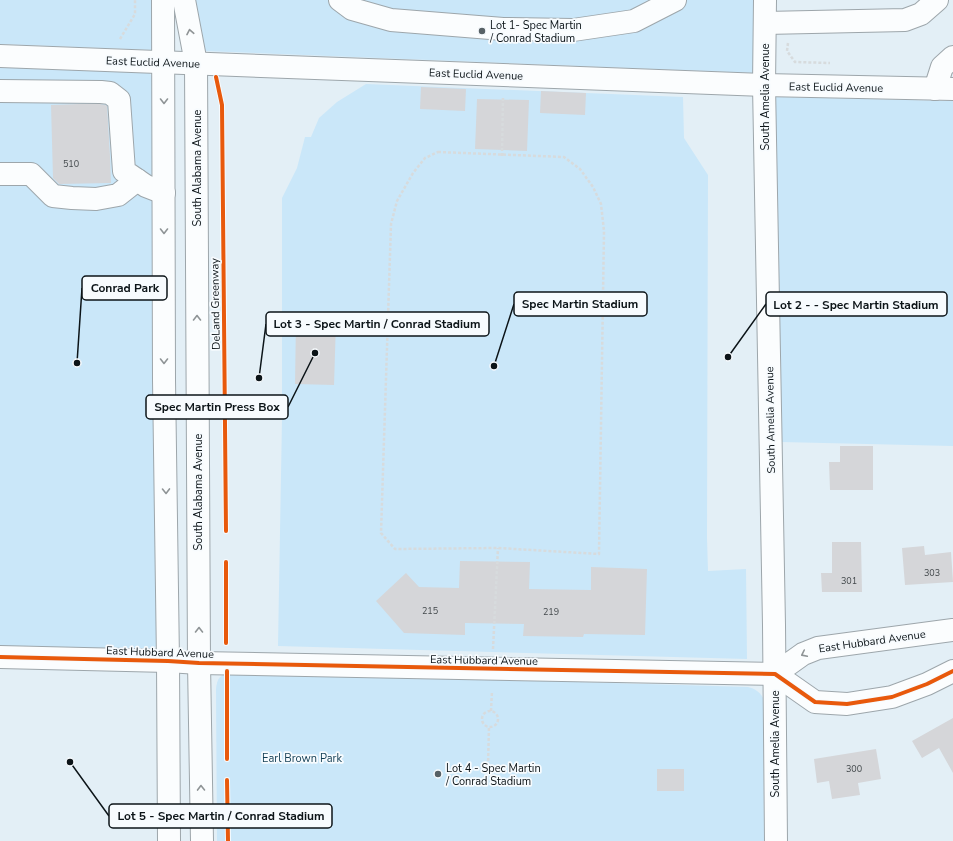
<svg xmlns="http://www.w3.org/2000/svg" width="953" height="841" font-family="'Nunito Sans',sans-serif">
  <style>
    .green { fill: #cae7f9 }
    .building { fill: #d5d6d9 }
    .lines { fill: none; stroke-linecap: round; stroke-linejoin: round }
    .minor-casing { stroke: #9da6ab; stroke-width: 24 }
    .major-casing { stroke: #9da6ab; stroke-width: 24 }
    .path { stroke: #d7dbdd; stroke-width: 2.5; stroke-dasharray: 3 2; stroke-linecap: butt }
    .minor { stroke: #fbfdfe; stroke-width: 22 }
    .major { stroke: #fbfdfe; stroke-width: 22 }
    .cycleway-casing { stroke: #f7fbfe; stroke-width: 6 }
    .cycleway { stroke: #e8590c; stroke-width: 4 }
    .oneway { stroke: #8f9496 }
    .poi-dot { fill: #576166; stroke: #f7fbfe; stroke-width: 1.5 }
    .labels { text-anchor: middle; stroke-width: 3.5; stroke-linejoin: round; paint-order: stroke }
    .number-label { font-size: 9px; fill: #42484b }
    .poi-label { font-size: 11px; fill: #0c1418; stroke: #f7fbfe; text-anchor: start }
    .street-label { font-size: 11px; fill: #0c1418; stroke: #f7fbfe }
    .park-label { font-size: 11px; fill: #103c52; stroke: #f7fbfe }
    .leader { fill: none; stroke: #0c1418; stroke-width: 1.5 }
    .callout-dot { fill: #0c1418; stroke: #f7fbfe; stroke-width: 1.5 }
    .callout { fill: #f7fbfe; stroke: #0c1418; stroke-width: 1.5 }
    .callout-label { font-size: 12px; text-anchor: middle; font-weight: bold; fill: #0c1418 }
  </style>
  <rect width="100%" height="100%" fill="#e3eff6"/>
  <g class="green">
    <path d="M0,0H153V50L0,44Z"/>
    <path d="M195,0H755L754,73L205,51Z"/>
    <path d="M0,61L148,70L153,79L159,642L154,648L145,649L0,646Z"/>
    <path d="M366,84L683,97L684,138L708,175L707,538L708,571L746,569L747,659L278,646L282,419V198L297,168L305,137H311L319,118L337,102Z"/>
    <path d="M775,97L953,101V446L781,442Z"/>
    <path d="M231,672L748,687C755,689 759,691 763,698L764,841H217L216,689C217,678 220,675 231,672Z"/>
  </g>
  <g class="building">
    <path d="M421,87L466,89L465,111L420,109Z"/>
    <path d="M541,91L586,93L585,115L540,113Z"/>
    <path d="M477,99L529,100L527,151L475,149Z"/>
    <path d="M79,104H100L105,105L107,106L110,156L111,183L59,184L53,178L51,105Z"/>
    <path d="M296,321L336,322L334,385L295,384Z"/>
    <path d="M840,446H873V490H830L829,462H840Z"/>
    <path d="M832,542H861L862,592H822L821,573H832Z"/>
    <path d="M924,546L925,555L951,552L953,582L905,585L902,548Z"/>
    <path d="M460,561L530,562L529,589L591,590V567L647,569L645,635L584,634L583,637L523,636L524,624L465,623V635L404,633L376,601L406,573L419,587L459,588Z"/>
    <path d="M953,718V773L939,748L922,758L912,741Z"/>
    <path d="M876,749L881,779L858,783L860,795L832,799L829,781L817,783L814,759Z"/>
    <rect x="657" y="769" width="27" height="22"/>
  </g>
  <g class="lines">
    <defs>
      <g id="minor">
        <path d="M163,0L164,380L168,661L169,841"/>
        <path d="M184,0L196,63L199,663L202,841"/>
        <path d="M340,0L352,9L391,20L503,29L573,30L634,21L675,0"/>
        <path d="M765,23L905,20L921,14L937,0"/>
        <path d="M0,56L764,85L953,89"/>
        <path d="M935,89L942,67L953,57"/>
        <path d="M0,91L101,92L110,93L119,100L124,171L146,186L164,193"/>
        <path d="M0,174H31L53,196L72,198L96,199L118,195L137,180"/>
        <path d="M0,657L168,661L199,663L775,674L815,702L847,704L892,697L927,684L953,671"/>
        <path d="M775,674L803,654L818,648L953,630"/>
      </g>
      <path id="major" d="M765,0L764,85L774,625L776,841"/>
    </defs>
    <use href="#minor" class="minor-casing"/>
    <use href="#major" class="major-casing"/>
    <g class="path">
      <path d="M120,39L135,14V0"/>
      <path d="M788,43L787,51L795,62L830,63"/>
      <path d="M438,152L564,157L580,169L593,187L601,204L604,231L599,554L498,548L395,549L381,533L391,224L397,201L413,173L425,158Z"/>
      <path d="M502,156L503,97"/>
      <path d="M493,649L498,548"/>
      <path d="M491,711L492,691"/>
      <circle cx="490" cy="719" r="8"/>
      <path d="M488,766L489,726"/>
    </g>
    <use href="#minor" class="minor"/>
    <use href="#major" class="major"/>
    <defs>
      <g id="cycleway">
        <path d="M216,77L222,105L226,531"/>
        <path d="M226,562V643"/>
        <path d="M0,657L168,661L199,663L775,674L815,702L847,704L892,697L927,684L953,671"/>
        <path d="M227,671V759"/>
        <path d="M227,780L228,841"/>
      </g>
    </defs>
    <use href="#cycleway" class="cycleway-casing"/>
    <use href="#cycleway" class="cycleway"/>
  </g>
  <defs><path id="oneway-chevron" d="M-2-3.5L2.5 0L-2 3.5" fill="none" stroke-width="1.6" stroke-linecap="round" stroke-linejoin="round"/></defs>
  <g class="oneway">
    <use href="#oneway-chevron" transform="translate(190 32) rotate(-101)"/>
    <use href="#oneway-chevron" transform="translate(164 101) rotate(90)"/>
    <use href="#oneway-chevron" transform="translate(164 231) rotate(90)"/>
    <use href="#oneway-chevron" transform="translate(197 318) rotate(-90)"/>
    <use href="#oneway-chevron" transform="translate(164 361) rotate(90)"/>
    <use href="#oneway-chevron" transform="translate(166 491) rotate(89)"/>
    <use href="#oneway-chevron" transform="translate(199 630) rotate(-90)"/>
    <use href="#oneway-chevron" transform="translate(804 654) rotate(154)"/>
    <use href="#oneway-chevron" transform="translate(201 788) rotate(-91)"/>
  </g>
  <g class="poi-dot">
    <circle cx="482" cy="31" r="4"/>
    <circle cx="438" cy="774" r="4"/>
  </g>
  <g class="labels">
    <g class="number-label">
      <text x="71" y="167">510</text>
      <text x="932" y="576">303</text>
      <text x="849" y="584">301</text>
      <text x="430" y="614">215</text>
      <text x="551" y="615">219</text>
      <text x="854" y="772">300</text>
    </g>
    <g class="poi-label">
      <text x="490" y="29">Lot 1- Spec Martin<tspan x="490" dy="13">/ Conrad Stadium</tspan></text>
      <text x="446" y="772">Lot 4 - Spec Martin<tspan x="446" dy="13">/ Conrad Stadium</tspan></text>
    </g>
    <g class="street-label">
      <text transform="translate(153 62) rotate(2)" y="4">East Euclid Avenue</text>
      <text transform="translate(476 74) rotate(2)" y="4">East Euclid Avenue</text>
      <text transform="translate(836 87) rotate(1)" y="4">East Euclid Avenue</text>
      <text transform="translate(765 97) rotate(-90)" y="4">South Amelia Avenue</text>
      <text transform="translate(197 168) rotate(-90)" y="4">South Alabama Avenue</text>
      <text transform="translate(215 304) rotate(-91)" y="4">DeLand Greenway</text>
      <text transform="translate(770 420) rotate(-91)" y="4">South Amelia Avenue</text>
      <text transform="translate(198 492) rotate(-90)" y="4">South Alabama Avenue</text>
      <text transform="translate(872 641) rotate(-8)" y="4">East Hubbard Avenue</text>
      <text transform="translate(160 652) rotate(2)" y="4">East Hubbard Avenue</text>
      <text transform="translate(484 660) rotate(1)" y="4">East Hubbard Avenue</text>
      <text transform="translate(775 744) rotate(-90)" y="4">South Amelia Avenue</text>
    </g>
    <g class="park-label">
      <text x="302" y="762">Earl Brown Park</text>
    </g>
  </g>
  <path class="leader" d="M77 363L82 288M494 366L514 304M728 357L766 304M259 378L266 324M315 353L288 407M70 762L109 816"/>
  <g class="callout-dot">
    <circle cx="77" cy="363" r="4"/>
    <circle cx="494" cy="366" r="4"/>
    <circle cx="728" cy="357" r="4"/>
    <circle cx="259" cy="378" r="4"/>
    <circle cx="315" cy="353" r="4"/>
    <circle cx="70" cy="762" r="4"/>
  </g>
  <g class="callout">
    <rect x="82" y="276" width="85" height="24" rx="4"/>
    <rect x="514" y="292" width="133" height="24" rx="4"/>
    <rect x="766" y="292" width="181" height="24" rx="4"/>
    <rect x="266" y="312" width="223" height="24" rx="4"/>
    <rect x="146" y="395" width="142" height="24" rx="4"/>
    <rect x="109" y="804" width="223" height="24" rx="4"/>
  </g>
  <g class="callout-label">
    <text x="125" y="292">Conrad Park</text>
    <text x="580" y="308">Spec Martin Stadium</text>
    <text x="856" y="309">Lot 2 - - Spec Martin Stadium</text>
    <text x="377" y="328">Lot 3 - Spec Martin / Conrad Stadium</text>
    <text x="217" y="411">Spec Martin Press Box</text>
    <text x="221" y="820">Lot 5 - Spec Martin / Conrad Stadium</text>
  </g>
</svg>
